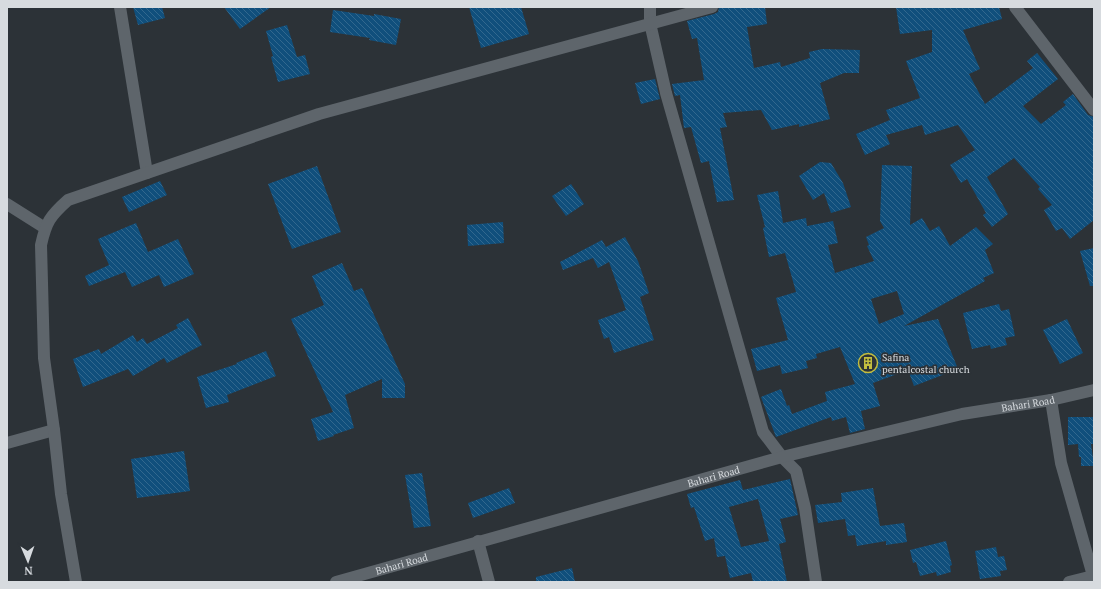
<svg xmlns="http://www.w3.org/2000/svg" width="1101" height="589" font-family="'PT Serif',serif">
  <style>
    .building { fill: url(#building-back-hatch); fill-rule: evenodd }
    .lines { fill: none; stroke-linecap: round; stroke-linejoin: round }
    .minor { stroke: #5e656b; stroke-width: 12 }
    .labels { text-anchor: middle; stroke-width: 3.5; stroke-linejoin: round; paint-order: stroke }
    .poi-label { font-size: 10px; fill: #d7dbdf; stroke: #2c3237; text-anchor: start }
    .street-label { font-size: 10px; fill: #d7dbdf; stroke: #2c3237 }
  </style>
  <defs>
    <pattern id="building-back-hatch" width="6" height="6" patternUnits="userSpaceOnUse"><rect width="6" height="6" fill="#104f7c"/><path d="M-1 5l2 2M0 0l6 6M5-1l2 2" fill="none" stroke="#32688e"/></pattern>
  </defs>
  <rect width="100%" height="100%" fill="#2c3237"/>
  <g class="building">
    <path d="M133,7H162L165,18L138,25Z"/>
    <path d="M224,7H271L240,29Z"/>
    <path d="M469,7H521L529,34L481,48Z"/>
    <path d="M719,7H765L767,24L747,27L754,68L780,62L781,67L810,58L809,52L822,49L860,50L859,73H844L820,83L830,119L799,127V124L772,130L761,110L723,113L727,127L720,128L734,200L717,202L709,161L701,163L691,127L684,128L680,95L675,96L672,84L704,80L697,38L692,39L687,21L714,14L718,12Z"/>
    <path d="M896,7H999L1002,19L963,30L980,69L969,74L985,104L1033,68L1027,61L1037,53L1058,79L1023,106L1041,124L1066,105L1063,102L1073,94L1088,115L1094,117V220L1070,239L1062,228L1056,231L1044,210L1052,205L1038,189L1040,187L1014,158L987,177L1008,214L992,227L983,215L986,213L967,179L961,183L950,165L975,150L958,125L925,135L922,125L886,135L890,144L865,155L856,134L890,120L886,110L920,98L906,61L932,52V30L900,34Z"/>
    <path d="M333,10L374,16V14L401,19L396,45L369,40L370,38L330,32Z"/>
    <path d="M287,25L297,57L305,55L310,74L278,82L271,57L273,56L266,31Z"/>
    <path d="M655,79L660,99L641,104L635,83Z"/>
    <path d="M820,162L831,163L843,183L851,207L831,213L824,193L813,200L799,176Z"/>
    <path d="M882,165L912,166L910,225L922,218L930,231L939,226L950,246L976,227L993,244L985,250L994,273L983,278L985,281L904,326L938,319L958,369L914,386L908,370L873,383L880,406L861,411L865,429L850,433L846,417L832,421L831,417L776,437L761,397L781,389L787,406L789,405L792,414L827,401L825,392L855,384L840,347L816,354L817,358L806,361L808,368L782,374L780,365L757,371L751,349L788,340L776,298L796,292L785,253L769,257L763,228L765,227L757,195L778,191L783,223L806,218L807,226L833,221L838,243L828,245L835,273L874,261L867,246L869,245L866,237L884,228L880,221ZM897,291L904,314L879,324L871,299Z"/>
    <path d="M317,166L341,232L292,249L268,184Z"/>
    <path d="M160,181L167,195L129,212L122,197Z"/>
    <path d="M571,184L584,204L566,216L552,196Z"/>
    <path d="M503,222L504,243L468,246L467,225Z"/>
    <path d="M136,223L148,252L178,239L194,274L164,287L159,275L132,287L125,272L89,286L85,276L109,265L98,239Z"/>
    <path d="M625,237L638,261L649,293L640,297L654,340L614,353L609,337L604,339L598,320L626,310L609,262L598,268L593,258L563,270L560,262L602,240L606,247Z"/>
    <path d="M1094,248V286H1090L1080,251Z"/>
    <path d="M342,263L354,291L362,288L405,384V398H382V379L345,395L354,428L333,435L334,436L318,441L311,419L333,412L291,319L324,305L312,276Z"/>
    <path d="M999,304L1001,311L1009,309L1015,336L1005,338L1007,345L991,349L990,345L972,349L963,313Z"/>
    <path d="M188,318L202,345L167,363L164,358L133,376L128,369L83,387L73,359L99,349L101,354L133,335L137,342L143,338L147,344L178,328L176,325Z"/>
    <path d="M1067,319L1083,353L1060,364L1043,330Z"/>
    <path d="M266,351L276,376L227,395L229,402L206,408L197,377L237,364L236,363Z"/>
    <path d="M1068,417H1093L1094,444H1091L1094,466H1081V457H1079L1078,444L1068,445Z"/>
    <path d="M184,451L190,491L137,498L131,459Z"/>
    <path d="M422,473L431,526L414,528L405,475Z"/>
    <path d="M790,479L798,515L780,519L786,542L779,544L787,582H753L751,573L730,578L725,556L717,557L714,538L705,541L694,507L691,508L687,494L740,480L743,490ZM758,499L769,541L741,547L729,507Z"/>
    <path d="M509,488L515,503L473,518L468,503Z"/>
    <path d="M873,488L880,526L904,523L907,542L886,545V541L857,546L855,535L848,536L845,519L818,523L815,505L842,502L841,493Z"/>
    <path d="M946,541L952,565L950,566L951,572L937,576L936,572L920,576L916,562L913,563L910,550Z"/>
    <path d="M996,547L998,557L1004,556L1007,570L1000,571L1001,576L980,579L975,551Z"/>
    <path d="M572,568L575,582H536V577Z"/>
  </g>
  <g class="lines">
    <g class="minor">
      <path d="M120,7L147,173"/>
      <path d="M650,7V23L666,93L763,432L782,457L796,471L805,508L816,582"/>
      <path d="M1015,7L1094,110"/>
      <path d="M7,204L45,228"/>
      <path d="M1051,400L1061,463L1094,579"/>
      <path d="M7,443L54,430"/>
      <path d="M478,541L489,582"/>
      <path d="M76,582L61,494L54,430L44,358L41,245C46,222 50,216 68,200L319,114L712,7"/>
      <path id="s1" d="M336,582L782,457L962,414L1051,400L1094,390"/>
      <path d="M1069,582L1093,576"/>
    </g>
  </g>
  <defs>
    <symbol id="building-ring" viewBox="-11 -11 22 22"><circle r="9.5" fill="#2c3237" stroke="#c3bd3f" stroke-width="1.5"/><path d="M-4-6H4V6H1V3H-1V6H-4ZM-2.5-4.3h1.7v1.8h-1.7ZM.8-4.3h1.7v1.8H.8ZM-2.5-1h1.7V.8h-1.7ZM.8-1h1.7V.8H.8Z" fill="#c3bd3f"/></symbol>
  </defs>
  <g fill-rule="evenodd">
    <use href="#building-ring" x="857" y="352" width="22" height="22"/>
  </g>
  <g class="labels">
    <g class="poi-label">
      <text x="882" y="361">Safina<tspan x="882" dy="12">pentalcostal church</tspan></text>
    </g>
    <g class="street-label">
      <text dy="4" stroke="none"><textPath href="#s1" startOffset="715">Bahari Road</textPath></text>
      <text dy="4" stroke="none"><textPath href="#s1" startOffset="392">Bahari Road</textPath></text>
      <text dy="4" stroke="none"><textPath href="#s1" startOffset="68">Bahari Road</textPath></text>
    </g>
  </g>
  <rect width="1101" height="589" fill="none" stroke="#d7dbdf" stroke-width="16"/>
  <g transform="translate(28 561) rotate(178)" stroke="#2c3237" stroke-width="3" paint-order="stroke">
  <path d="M0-3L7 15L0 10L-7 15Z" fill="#d7dbdf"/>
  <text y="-6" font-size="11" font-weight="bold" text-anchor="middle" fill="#d7dbdf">N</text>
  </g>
</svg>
